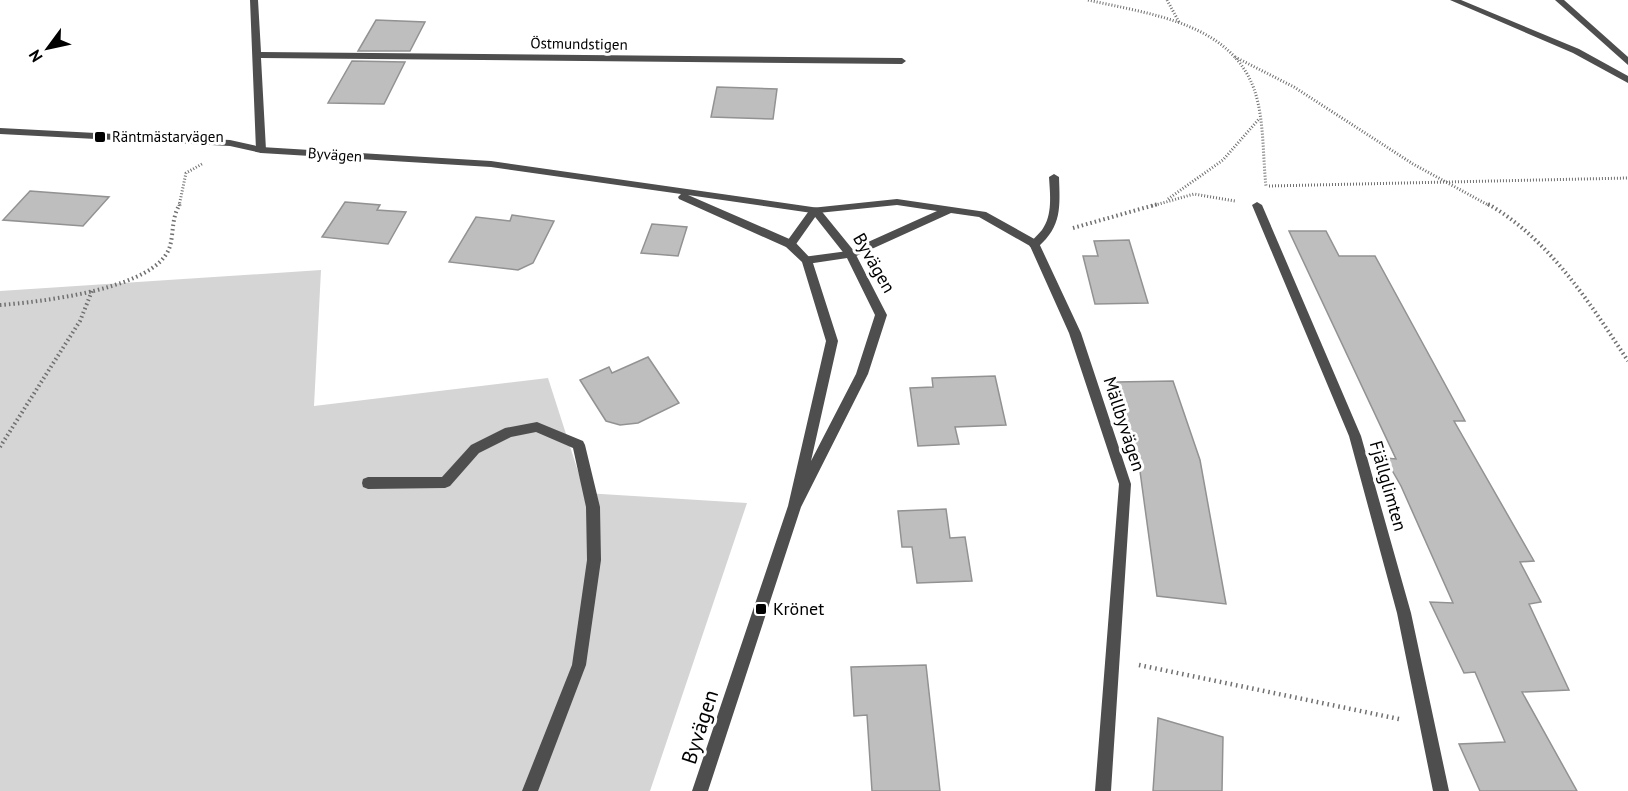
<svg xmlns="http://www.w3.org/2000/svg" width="1628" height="791" font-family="'PT Sans',sans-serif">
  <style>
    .green { fill: #d5d5d5 }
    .building { fill: #bebebe; stroke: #929292; stroke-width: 1.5 }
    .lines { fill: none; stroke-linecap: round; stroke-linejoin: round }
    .path-far2 { stroke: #707070; stroke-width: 3; stroke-dasharray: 1 2; stroke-linecap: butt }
    .path-far1 { stroke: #707070; stroke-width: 4; stroke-dasharray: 1.5 3; stroke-linecap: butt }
    .path { stroke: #707070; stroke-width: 4.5; stroke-dasharray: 1.5 4; stroke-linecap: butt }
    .service { fill: #4e4e4e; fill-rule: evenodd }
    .minor { fill: #4e4e4e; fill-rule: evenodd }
    .tertiary { fill: #4e4e4e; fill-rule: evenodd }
    .poi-dot { fill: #000; stroke: #fff; stroke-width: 2 }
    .labels { text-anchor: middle; stroke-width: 6; stroke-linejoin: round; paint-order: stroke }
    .far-street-label { font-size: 15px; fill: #000; stroke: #fff }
    .far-poi-label { font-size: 15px; fill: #000; stroke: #fff; text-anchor: start }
    .street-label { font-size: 18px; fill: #000; stroke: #fff }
    .poi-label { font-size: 18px; fill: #000; stroke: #fff; text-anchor: start }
    .near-street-label { font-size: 21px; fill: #000; stroke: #fff }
  </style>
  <rect width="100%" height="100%" fill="#fff"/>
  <path class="green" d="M321,270L314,406L548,378L585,493L747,503L650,791H0V291Z"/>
  <g class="building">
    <path d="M376,20L425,22L410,51H358Z"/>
    <path d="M352,61L405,62L384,104L328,103Z"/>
    <path d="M717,87L777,89L773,119L711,117Z"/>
    <path d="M30,191L109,197L83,226L3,220Z"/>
    <path d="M345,202L380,205L377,210L406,212L388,244L322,237Z"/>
    <path d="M512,215L554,221L533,263L518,270L449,262L476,217L510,221Z"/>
    <path d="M652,224L687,227L678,256L641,253Z"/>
    <path d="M1289,231H1326L1339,256H1375L1465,421H1454L1534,561L1520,562L1541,602L1529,604L1569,690L1522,692L1577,791H1480L1459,744L1505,742L1475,672L1464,673L1430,602L1453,603L1401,486L1385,458L1396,459Z"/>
    <path d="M1129,240L1148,303L1095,304L1083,256H1098L1094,241Z"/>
    <path d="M648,357L679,403L638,423L620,425L606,421L580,380L609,367L612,373Z"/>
    <path d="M995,376L1006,425L955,427L959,444L918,446L910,388L933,387L932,378Z"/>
    <path d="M1173,381L1200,460L1226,604L1157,596L1139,464L1116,382Z"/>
    <path d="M946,509L950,538L965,537L972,581L917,583L912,547H902L898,511Z"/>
    <path d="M926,665L940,791H872L867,715L854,716L851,667Z"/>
    <path d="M1158,718L1223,737L1222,791H1153Z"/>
  </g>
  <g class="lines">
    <g class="path-far2">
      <path d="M1088,0C1154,15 1241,24 1258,103C1264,130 1263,159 1266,186"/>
      <path d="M1167,0L1179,22"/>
      <path d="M1235,57L1294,87L1413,164L1490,206"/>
      <path d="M1269,186L1628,178"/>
      <path d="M1168,199L1223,160L1259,119"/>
      <path d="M179,206L186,173L202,164"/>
      <path d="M1152,206L1194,194L1235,201"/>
    </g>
    <g class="path-far1">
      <path d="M1488,204C1549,239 1590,303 1628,361"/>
      <path d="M1073,228L1158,204"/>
      <path d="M0,305C40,302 141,290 165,256C176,242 169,221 180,204"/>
      <path d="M0,447L80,321L92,291"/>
    </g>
    <path class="path" d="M1139,665L1399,719"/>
    <g class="service">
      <path d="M1054,174L1059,177C1060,207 1062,226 1038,247H1030L1029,244C1033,239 1038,235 1042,230C1053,215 1050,194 1049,177Z"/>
      <path d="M537,422L583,441L585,445L600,507L601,560L586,665L538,791H522L572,665L587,560L586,507L573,448L536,432L511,437L479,453L450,486L445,488L368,489L363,487L362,483L363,479L368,477H442L471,445L505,428Z"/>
    </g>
    <g class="minor">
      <path d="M250,0H258L261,52L902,58L906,61L902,64L261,58L266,150L261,153L256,150Z"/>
      <path d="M1450,0H1461L1579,49L1628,76V83L1573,53Z"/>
      <path d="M1555,0H1564L1628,57V65Z"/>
      <path d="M897,199L986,212L1038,241L1081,333L1131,484L1111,791H1095L1119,484L1069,333L1030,246L979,217L951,213L854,257L807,264L803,263L802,260L803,257L848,251L937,211L897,205L818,213L794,247H786L785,244L811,208Z"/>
      <path d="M1257,202L1262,205L1361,436L1411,613L1449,791H1433L1397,613L1349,436L1252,205Z"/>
    </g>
    <path class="tertiary" d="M0,128L230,140L261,147L491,161L819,208L854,251L887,315L868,374L801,507L708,791H692L788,506L826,341L802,262L786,247L679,199L678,197L681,194L491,167L261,153L230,146L0,134ZM688,195L812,213L846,256L875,315L856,374L811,461L838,341L812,260L794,241Z"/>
  </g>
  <g class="poi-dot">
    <rect x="94" y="131" width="12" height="12" rx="3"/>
    <rect x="755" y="603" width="12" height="12" rx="3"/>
  </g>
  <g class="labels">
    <g class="far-street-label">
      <text transform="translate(579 44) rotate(1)" y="5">Östmundstigen</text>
      <text transform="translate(335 155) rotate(4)" y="5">Byvägen</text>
    </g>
    <g class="far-poi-label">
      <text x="112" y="142">Räntmästarvägen</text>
    </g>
    <g class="street-label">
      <text transform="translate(874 263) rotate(60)" y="6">Byvägen</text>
      <text transform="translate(1124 424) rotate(72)" y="6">Mällbyvägen</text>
      <text transform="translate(1388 486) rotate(74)" y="6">Fjällglimten</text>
    </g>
    <g class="poi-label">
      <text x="773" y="615">Krönet</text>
    </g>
    <g class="near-street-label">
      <text transform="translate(700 727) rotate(-72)" y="7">Byvägen</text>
    </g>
  </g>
  <g transform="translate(48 48) rotate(237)" stroke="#ffffff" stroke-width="4.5" paint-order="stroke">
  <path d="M0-4.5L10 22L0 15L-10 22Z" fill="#000000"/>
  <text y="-9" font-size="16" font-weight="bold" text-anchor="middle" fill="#000000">N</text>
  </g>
</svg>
